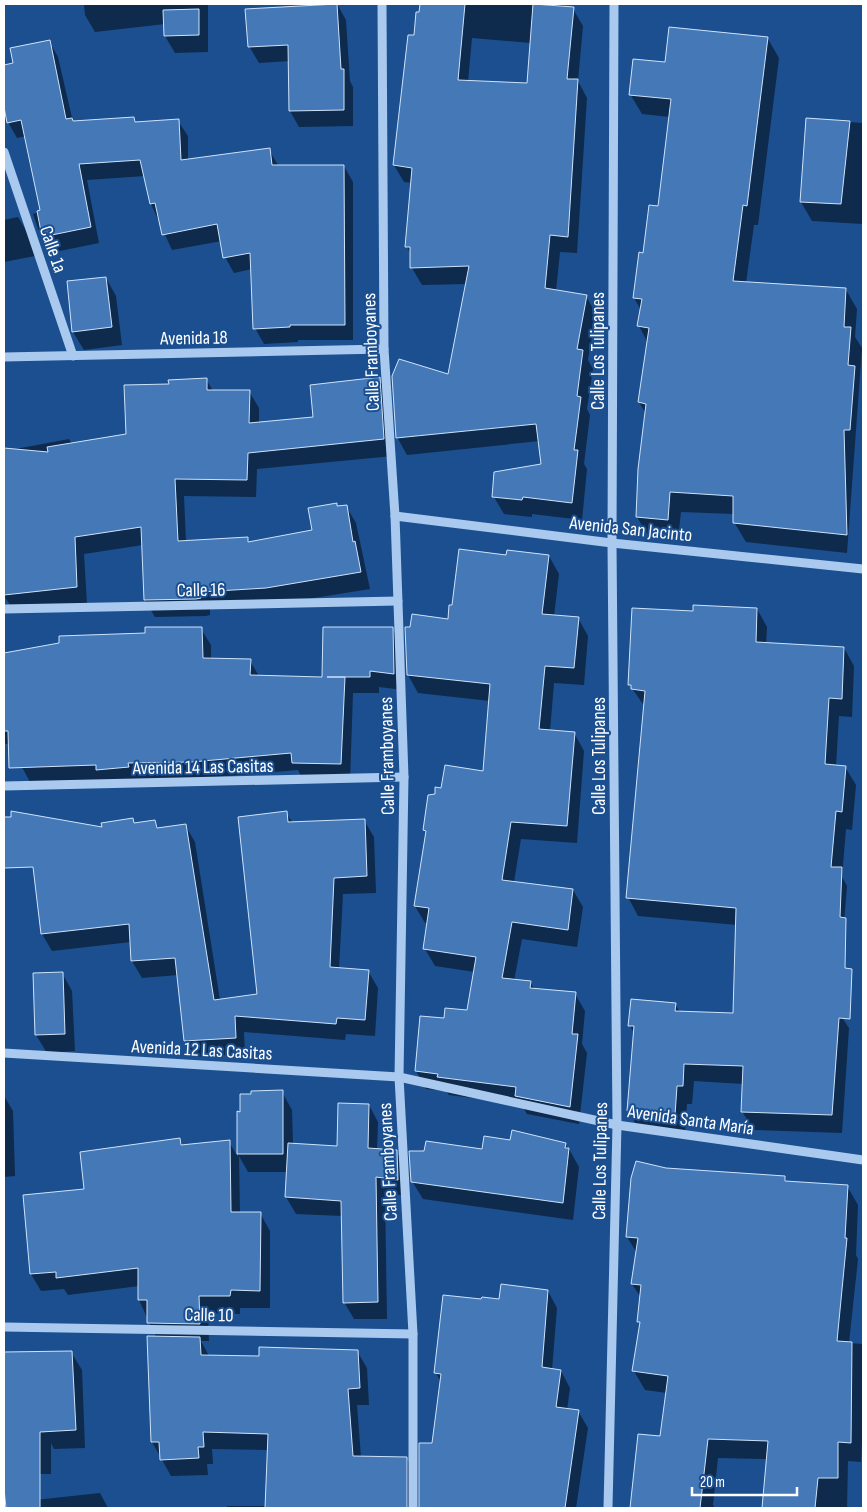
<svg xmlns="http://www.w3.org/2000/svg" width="867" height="1512" font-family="'Sofia Sans Condensed',sans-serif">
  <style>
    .shadow { fill: #0007; fill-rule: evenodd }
    .building { fill: #4478b7; stroke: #cfe3fa }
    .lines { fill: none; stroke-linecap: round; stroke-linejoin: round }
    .minor { stroke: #a9c9ee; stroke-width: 9 }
    .labels { text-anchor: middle; stroke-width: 4; stroke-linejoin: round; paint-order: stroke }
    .street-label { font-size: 19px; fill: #fff; stroke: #1b4f8f }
  </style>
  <rect width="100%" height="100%" fill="#1b4f8f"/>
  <g class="shadow">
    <path d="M84,4H208V52L175,53L165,36V24L95,32L85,15Z"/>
    <path d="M337,4L346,20L350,81L353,87V126L299,127L290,111V61L259,63L249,46Z"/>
    <path d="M421,4H563V8L573,9L583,26L578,81L587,98L577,253L560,252L556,291L586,296L596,314L588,360L593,369L587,409L590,415L584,464L587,469L582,520L532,514V517L504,514L494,497L543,465L540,441L407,455L397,437L449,376L467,284L422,285L412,268L411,255L407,247L412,183L404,182L394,165L409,36L415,37ZM472,38L531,43L528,84L468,82Z"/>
    <path d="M768,39L779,58L758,225H754L746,283L846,290L857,309L855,337L862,348L847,553L746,542L734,522V514L681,512L678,539L649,537L637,517L640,469L646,414L639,402L648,343L639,326L641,310L634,298L644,254L659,207L670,117L642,114L630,94L666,63Z"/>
    <path d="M49,41L58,57L73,122L134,118L136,123L178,121L188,136V161L269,150L278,165L344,166L353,182V340H298V342L264,344L255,328L252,269L234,273L225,257L222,241L172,250L151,204L145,176L87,180L99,243L50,253L41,237L33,214L42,211L26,136L17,138L8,122L4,101V66L14,64Z"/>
    <path d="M807,119L863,123V224L812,221L801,202Z"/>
    <path d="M18,217L27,232L35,256L4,262V220Z"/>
    <path d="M106,278L116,296L122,345L84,350L73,332Z"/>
    <path d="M206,379L213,391H249L259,408V423L314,418L379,379L389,396L393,456L257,469L256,497L184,496L186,542L247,538L250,543L313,531L338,507L346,506L356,523L370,589L276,604L210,609V615L206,616L155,617L145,600L143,545L84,554L87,604L14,612L4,595V440L5,451L69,439L72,444L127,435L170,385Z"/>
    <path d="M549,556L559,574L554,616L578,618L588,636L584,685L554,683L550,731L574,733L584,751L577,843L521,839L514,882L573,890L583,907L577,947L522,939L514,981L530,982L535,990L575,994L585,1011L582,1044L587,1053L579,1124L527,1114L521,1104L449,1095L446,1091L426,1089L416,1071L445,1019L468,1011L475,972L435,966L425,949L428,924L425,923L415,906L427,835L424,830L437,795L442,789L484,772L490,701L418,693L408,675L449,620L507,557Z"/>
    <path d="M757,609L767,627L766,644L844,648L854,666L852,717L839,716L836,766L845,767L856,785L852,830L846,829L842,877L847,886L837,1010L849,1028L842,1133L753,1130L742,1111L743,1084L694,1081L692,1104H687L685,1133L639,1129L628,1111L635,1035L630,1026L675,1004L680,1012L734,1014L737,925L638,916L628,897L645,707L629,684L694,612Z"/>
    <path d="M201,629L211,645V659L250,661L259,676L324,678L392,629L402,645L403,690L379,687V693H353L350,781L303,780L298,770L203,778L31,784L22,767L18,743L4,744V654L61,644Z"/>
    <path d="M286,813L293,823L364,820L374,837L376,893L343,894L339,969L368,971L378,988L375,1036L346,1034L345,1040L244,1032L245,1054L195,1057L185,1040L178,975L142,978L132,961L131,942L52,951L42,934L27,815L103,829L132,819L135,824L155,822L159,829L185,825L195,842L220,1000L259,995Z"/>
    <path d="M62,973L72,991L75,1051L47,1053L36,1035Z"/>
    <path d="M282,1092L292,1110L293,1145L338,1148L369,1105L378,1122L377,1150L396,1151L406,1168L407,1196L385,1193L387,1319H354L344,1302L343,1216L296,1214L286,1197L288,1172H248L239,1156L240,1213H260L270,1231V1308H240V1314L208,1313L209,1341H201L209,1356L261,1357L357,1351L367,1368L369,1405H357L361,1457L406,1458L416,1475V1508H227V1506H266L268,1450L212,1449L213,1464H207L208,1475L171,1476L152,1442L149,1337H156L139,1300V1286L68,1295L64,1289L41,1291L31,1274L85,1190L180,1140L183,1146L229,1142L238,1157V1113H242Z"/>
    <path d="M4,1096L13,1111L15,1176L4,1177Z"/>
    <path d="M512,1142L565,1144L569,1149L579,1167L573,1220L423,1199L412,1181L425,1153L483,1150Z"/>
    <path d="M666,1169L785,1177L787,1182L847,1186L858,1205L856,1255L858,1259L849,1343L863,1344V1424L861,1462L848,1461L847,1508H763L768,1459L718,1458L713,1505L715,1508H637L632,1500L661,1437L667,1393L645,1390L634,1371L640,1326L638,1322L641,1298L632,1284L637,1253L627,1237Z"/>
    <path d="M548,1291L557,1308L552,1370L561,1371L570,1388L567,1410L578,1411L588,1428L576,1508H420V1444L433,1445L441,1382L436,1373L482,1301L500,1300Z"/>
    <path d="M71,1352L82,1370L85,1448L54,1449L51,1443V1474H4V1370L44,1434L38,1354Z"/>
    <path d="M100,1493L108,1508H8L7,1503Z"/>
  </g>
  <g class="building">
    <path d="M337,4L341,69H344V110L289,111L288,45L248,47L245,9Z"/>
    <path d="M420,4H465L458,80L527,83L533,4L574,7L567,79H578L568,237L550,235L545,288L587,295L577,349L583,350L577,396L581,397L574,450H578L572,503L523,497L522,500L492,497L494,472L541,464L536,424L396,438L392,376L399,359L448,374L469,266L410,268V247H405L412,168L393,165L408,35H414L416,12H419Z"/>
    <path d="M199,9V35L164,36L163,10Z"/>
    <path d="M669,27L768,37L747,206L743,205L733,281L846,288L844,327H851L848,365L855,366L850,430H844L847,535L733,523V496L670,492L668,520L636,517L638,469L646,404L638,402L649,328L637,326L642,299L633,298L639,252L643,253L649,205L658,206L671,99L629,95L633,59L665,62Z"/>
    <path d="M50,40L66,119L72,118L73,121L134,117L135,122L179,119L181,160L270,148L272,165H344L345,325H290V327L253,329L250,253L223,258L217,224L162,235L155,203L150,204L140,160L79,164L91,227L42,237L37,211L40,210L21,120L7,123L4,107V65L13,63L10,48Z"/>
    <path d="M806,118L850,121L841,204L800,202Z"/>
    <path d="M106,277L112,327L72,332L67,281Z"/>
    <path d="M380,377L384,439L248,453L247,480L175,479L178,541L248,537V542L312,530L308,508L337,503V506L347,505L353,542L355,541L361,572L266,588L201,592V598L196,599L144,600L141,527L75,537L77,587L4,595V448L48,452L47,447L126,434L124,385L169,384L168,380L207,378V390H250L249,423L313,417L310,385Z"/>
    <path d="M459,549L506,555L507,550L549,555L542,614L579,617L574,668L545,666L539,729L575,732L567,826L511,822L502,880L573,889L568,930L512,922L502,978L531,981L530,988L576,992L572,1034H578L570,1107L515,1096L516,1087L437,1077L438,1074L415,1071L420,1016L444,1018L445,1008L467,1010L476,957L423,949L429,908L414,906L426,831L423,830L428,795L435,794V787L441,788L445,765L483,771L490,684L407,675L405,627H410L412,614L448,619L449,605H452Z"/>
    <path d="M693,605L757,608L756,642L844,647L842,699L829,698L825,764L846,766L842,812L836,811L831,867H842L840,917L846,918L845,968L852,969L850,1019L839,1018L832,1115L741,1112L743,1066L684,1064L683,1086H677L675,1115L627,1111L634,1026H628L631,999L676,1003L675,1011L733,1013L736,908L626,898L645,691L631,689V685H628L632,608L693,611Z"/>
    <path d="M145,627H202L203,658L251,659L250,675L322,677L323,627H393L394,674L370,671V677H327H345L341,764L292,763L291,753L192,762L128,763L129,767L96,770V765L9,768L8,731H4V653L59,643V636L145,633Z"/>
    <path d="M11,811L102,827L101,823L133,818L134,823L155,820L157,828L186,824L214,1000L257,994L238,817L287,811L288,822L365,819L367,876L334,878L330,967L369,970L365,1020L337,1018L336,1024L235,1016L236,1038L184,1041L175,958L131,961L129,924L41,934L33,867L4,868V817H11Z"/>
    <path d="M63,972L65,1034L35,1035L33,973Z"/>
    <path d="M283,1090V1154H237V1111L240,1112V1094H251V1091Z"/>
    <path d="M338,1103L369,1104L368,1148L397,1150L398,1180L376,1177L378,1302L343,1303L341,1201L285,1197L288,1143L337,1146Z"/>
    <path d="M512,1130L566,1143L565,1148H569L563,1203L411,1182L409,1151H424L426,1141L482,1149L484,1136L510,1140Z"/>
    <path d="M180,1138L181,1145L230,1140L231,1212H261L260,1291L231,1290L230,1296H199L200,1324L147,1323V1300H138V1268L56,1278V1272L30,1274L23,1195L84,1189L80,1152Z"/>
    <path d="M636,1161L666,1168L785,1176V1181L848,1185L845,1238H847L837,1341L852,1342L851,1443L838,1442V1478H818L815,1508H762L768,1441L708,1439L700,1508H630L638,1434L660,1436L668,1376L632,1371L640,1322H637L641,1285L631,1284L638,1238L626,1237L631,1178Z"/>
    <path d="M501,1284L548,1290L542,1367L561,1370L556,1407L579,1410L565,1508H419V1443H432L441,1374L434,1373L443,1295L481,1299L482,1297L499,1299Z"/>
    <path d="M147,1336L200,1337L201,1355L259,1356V1347L358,1350L360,1388L348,1389L353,1456L407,1457V1508H265L268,1434L203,1432L204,1447H198L199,1458L160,1460L159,1442H151Z"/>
    <path d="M72,1351L76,1430L40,1432V1508H6L4,1489V1352Z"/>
  </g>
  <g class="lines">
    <g class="minor">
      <path d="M382,4L384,349L395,516L404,777L399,1077L413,1334V1508"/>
      <path d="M4,152L73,356"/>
      <path d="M4,357L384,349"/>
      <path d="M395,516L612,543L863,569"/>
      <path d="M4,609L398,601"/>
      <path d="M4,786L404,777"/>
      <path d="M4,1053L399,1077L617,1125L863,1160"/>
      <path d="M4,1327L413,1334"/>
      <path d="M608,1508L617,1125L612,543L614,4"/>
    </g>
  </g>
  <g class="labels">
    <g class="street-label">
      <text transform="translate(54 249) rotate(71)" y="7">Calle 1a</text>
      <text transform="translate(194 337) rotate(-1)" y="7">Avenida 18</text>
      <text transform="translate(597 351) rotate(-90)" y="7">Calle Los Tulipanes</text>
      <text transform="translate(370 352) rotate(-92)" y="7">Calle Framboyanes</text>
      <text transform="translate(631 528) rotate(6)" y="7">Avenida San Jacinto</text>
      <text transform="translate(201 589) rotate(-1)" y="7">Calle 16</text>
      <text transform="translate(386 756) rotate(-91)" y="7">Calle Framboyanes</text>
      <text transform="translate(598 756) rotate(-90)" y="7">Calle Los Tulipanes</text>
      <text transform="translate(203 766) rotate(-1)" y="7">Avenida 14 Las Casitas</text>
      <text transform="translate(202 1049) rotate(3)" y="7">Avenida 12 Las Casitas</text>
      <text transform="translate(691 1119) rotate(8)" y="7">Avenida Santa María</text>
      <text transform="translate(599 1161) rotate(-89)" y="7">Calle Los Tulipanes</text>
      <text transform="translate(387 1162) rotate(-93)" y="7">Calle Framboyanes</text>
      <text transform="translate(209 1314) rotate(1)" y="7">Calle 10</text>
    </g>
  </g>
  <rect width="867" height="1512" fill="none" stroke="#ffffff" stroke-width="10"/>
  <path d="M692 1487v8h105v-8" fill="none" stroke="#ffffff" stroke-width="2.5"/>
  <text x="700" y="1487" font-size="15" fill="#ffffff" stroke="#1b4f8f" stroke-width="4" paint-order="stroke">20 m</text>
</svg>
